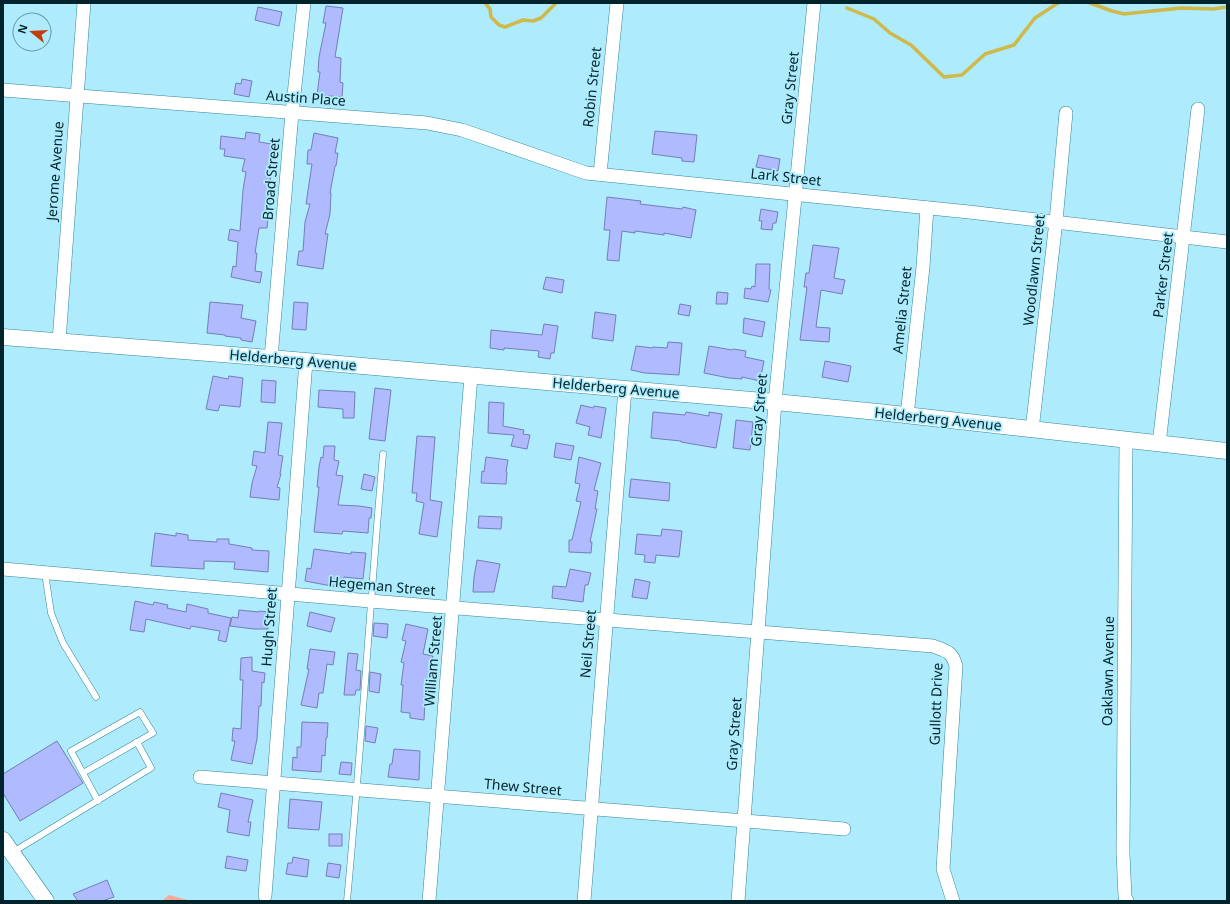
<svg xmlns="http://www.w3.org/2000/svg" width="1230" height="904" font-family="'Noto Sans',sans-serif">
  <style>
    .green { fill: #f8a992 }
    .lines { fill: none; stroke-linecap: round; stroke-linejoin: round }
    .stream { stroke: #d0b849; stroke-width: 3.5 }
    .building { fill: #afbaff; stroke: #767eb5 }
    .service-casing { stroke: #34869a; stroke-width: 7 }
    .minor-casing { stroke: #34869a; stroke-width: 14 }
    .tertiary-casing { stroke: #34869a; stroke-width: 17 }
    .service { stroke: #fff; stroke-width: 6 }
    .minor { stroke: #fff; stroke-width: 13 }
    .tertiary { stroke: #fff; stroke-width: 16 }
    .labels { text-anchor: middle; stroke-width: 3.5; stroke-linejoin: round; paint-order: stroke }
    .street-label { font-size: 14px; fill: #01242c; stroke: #adebfd }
  </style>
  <rect width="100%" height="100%" fill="#adebfd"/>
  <path class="green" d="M169,895L191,901H162Z"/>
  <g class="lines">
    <g class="stream">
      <path d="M485,3L490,9L491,17L499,25L505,27L523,20L533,21L541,18L556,3"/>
      <path d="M1090,3L1112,11L1124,14L1181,8L1213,9L1227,7"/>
      <path d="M847,8L874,19L890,33L911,45L944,77L962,75L985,54L1014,45L1035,18L1058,3"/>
    </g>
  </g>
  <g class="building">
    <path d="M326,6L343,8L335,57L341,58L340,82L343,83L342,97L317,95L320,72H318L319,57L326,23H323Z"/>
    <path d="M258,7L282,12L279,26L255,20Z"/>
    <path d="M242,79L252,81L249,97L234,94L236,83L241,84Z"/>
    <path d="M655,131L697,135L694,162L682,161V158L652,154Z"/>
    <path d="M246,132L260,134L259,142L272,144L270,163L273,164L267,198L270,199L267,228H259L255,253H257L255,271L262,272L260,283L231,277L233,266L236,267L238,242L228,240L230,229L240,231L243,190L246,172L242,171L245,159L224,156L225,149H220L221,136L245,139Z"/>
    <path d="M314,133L338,138L335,153H338L336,166H335L330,193H331L330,214L325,234H328L323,269L297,265L299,251H303L305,222L310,204H306L312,164H307L308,150H311Z"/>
    <path d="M759,155L780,159L778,171L756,167Z"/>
    <path d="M607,197L641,201L640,204L682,209L683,207L696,210L691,238L664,233V235L635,231V233L622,231L619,261L607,260L610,230H604Z"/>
    <path d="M761,209L778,212L776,223H773L772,230L761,229L762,221H759Z"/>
    <path d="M813,245L839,248L834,278L845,280L842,294L821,290L816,327L830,328L829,342L800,340L807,287H804L806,273H809Z"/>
    <path d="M756,264H770L769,289L771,290L768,302L744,298L745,288L751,289L752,286L755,287Z"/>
    <path d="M546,277L564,280L562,293L543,289Z"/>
    <path d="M717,292L728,293L727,304H716Z"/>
    <path d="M210,302L243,305L241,318L256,321L252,342L241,340V338L225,336V335L207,333Z"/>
    <path d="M294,302L308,303L306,330L292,329Z"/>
    <path d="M680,304L691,306L689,316L678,314Z"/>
    <path d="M595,312L616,315L613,341L592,338Z"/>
    <path d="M744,318L765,322L762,337L743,333Z"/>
    <path d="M544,324L558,326L554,353H551L550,359L538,357L539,351L504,348V350L490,348L491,330L542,335Z"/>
    <path d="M668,342L682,343L679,375L645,373L631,370L636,346L653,348V347L667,348Z"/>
    <path d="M709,346L732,350L733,349L746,351L745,357L764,361L760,381L742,377V379L729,378L704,373Z"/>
    <path d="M825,361L851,366L848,382L822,377Z"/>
    <path d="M213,376L228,379L229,376L243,378L240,407L220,405L218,411L206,409Z"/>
    <path d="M262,380L276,381L275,403L261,402Z"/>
    <path d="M375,388L391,390L385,441L369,439Z"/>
    <path d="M319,390L355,392L354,418H343V409L318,407Z"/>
    <path d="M489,402L504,403L503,426L524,430L523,434L530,435L527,449L511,446L514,435L488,433Z"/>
    <path d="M581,405L593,408L594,406L606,408L601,438L588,435L590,427L576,423Z"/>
    <path d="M653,412L685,415L686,412L709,416V412L722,414L716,448L681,442V441L651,438Z"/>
    <path d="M736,420L753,422L750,450L733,448Z"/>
    <path d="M268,422L282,423L278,455L283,456L280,474H281L277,487L280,488L279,500L250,497L252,483L257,466L252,465L254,451L265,453Z"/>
    <path d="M417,436L435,437L430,500L442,502L437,537L419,534L424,503L416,501L417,493H412Z"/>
    <path d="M556,443L574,446L571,460L554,457Z"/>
    <path d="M324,446H335L334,460L339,461L336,475L343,476L338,505L359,506L372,508L371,518H369L368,533L343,531L342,534L314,532L319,487H317L319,467L321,457L323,458Z"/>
    <path d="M486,457L508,460L506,472H507L506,484L481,483L482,471L484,472Z"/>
    <path d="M579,457L601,463L594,490L598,491L595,509H597L590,542H592L591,553L569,552V540H572L581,502L576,501L580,484L575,483Z"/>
    <path d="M364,474L375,477L372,491L361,489Z"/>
    <path d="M631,479L670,483L669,501L629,497Z"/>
    <path d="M479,516L502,517L501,529L478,528Z"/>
    <path d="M662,529L682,531L679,557L656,555L655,563L644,562L645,555L635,554L637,534L661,536Z"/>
    <path d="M155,533L176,536V533L188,535V540L217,542V539H229V544L252,548V550L269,551L268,572L234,569L235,562L204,561V569L151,566Z"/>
    <path d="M314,549L351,554V552L366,553L363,579L344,577L342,588L305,581L307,568L311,569Z"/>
    <path d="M477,560L500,564L494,592H473L474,577Z"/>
    <path d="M570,569L591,573L588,585H585L583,602L552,598L553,586L566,587Z"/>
    <path d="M635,579L650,582L647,599L632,597Z"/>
    <path d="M135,601L153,605L154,602L168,605L167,608L186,612L187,604L208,609V613L231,618L226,642L218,640L220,631L191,626L190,629L146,619L144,632L130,630Z"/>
    <path d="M239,610L259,612V611L269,612L268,629H254L230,626L232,617L238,618Z"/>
    <path d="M310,612L335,618L331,632L307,626Z"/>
    <path d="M374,623L388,624L387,638L373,636Z"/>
    <path d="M406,624L428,629L423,654L433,656L428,676H429L425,701L424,720L410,718V713L401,712L403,685H401L404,663L401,662L406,641L402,640Z"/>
    <path d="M310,649L335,652L333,665L327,664L323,693H319L317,708L301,705L309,669H307Z"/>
    <path d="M348,653L358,654L356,670L361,671L360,690H356L355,695H344Z"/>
    <path d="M252,657V671L265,673L264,683L262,682L261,706H259L257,739L252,764L231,760L235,741H232L233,728L241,729L243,680H240L241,658Z"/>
    <path d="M370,672L381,674L379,693L369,691Z"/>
    <path d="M302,722L328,723L327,738H326L325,756L322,755L321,772L292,770L293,757L297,758V747H301Z"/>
    <path d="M366,726L378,728L375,743L365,741Z"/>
    <path d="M57,741L83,783L20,821L3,793V774Z"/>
    <path d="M394,749L420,751L419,780L388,777L390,764H392Z"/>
    <path d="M341,762L352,763L351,775L339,774Z"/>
    <path d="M221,793L253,800L248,822H251L249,836L227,832L230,810L218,807Z"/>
    <path d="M290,799L322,802L319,830L288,828Z"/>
    <rect x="329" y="834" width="13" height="12"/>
    <path d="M227,856L248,860L246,871L225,868Z"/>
    <path d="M293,857L309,860L307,877L286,874L288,863H292Z"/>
    <path d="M328,863L341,865L339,878L326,876Z"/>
    <path d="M107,880L114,897L102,901H78L73,894Z"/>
  </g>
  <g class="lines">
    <defs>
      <g id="service">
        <path d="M45,573L51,613L63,643L96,697"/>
        <path d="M83,773L153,733L140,712L71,751L98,801"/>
        <path d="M13,852L151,768L137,742"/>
        <path d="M347,901C361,752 370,603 383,454"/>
      </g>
      <g id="minor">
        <path d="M3,90L427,123L462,130L586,173L969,212L1227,242"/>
        <path d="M600,174L617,3"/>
        <path d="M59,341L84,3"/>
        <path d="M271,358L292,113L304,3"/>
        <path d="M907,416L923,267L927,208"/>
        <path d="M1032,430L1056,221L1066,113"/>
        <path d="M1126,440L1123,853L1125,897L1127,901"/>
        <path d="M1159,444L1198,109"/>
        <path d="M3,569L370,601L933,646C946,651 952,651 956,666L943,869L953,901"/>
        <path d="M200,777L844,829"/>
        <path d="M265,896L306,361"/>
        <path d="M429,901L471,376"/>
        <path d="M584,901L625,389"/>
        <path d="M738,901L775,402L814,3"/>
      </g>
      <g id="tertiary">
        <path d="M3,337L271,358L775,402L878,412L1227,451"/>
        <path d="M3,840L46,901"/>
      </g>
    </defs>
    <use href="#service" class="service-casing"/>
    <use href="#minor" class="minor-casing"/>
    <use href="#tertiary" class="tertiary-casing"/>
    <use href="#service" class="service"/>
    <use href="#minor" class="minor"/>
    <use href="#tertiary" class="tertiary"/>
  </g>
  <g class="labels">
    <g class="street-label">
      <text transform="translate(592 87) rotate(-84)" y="5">Robin Street</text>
      <text transform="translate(790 88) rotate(-84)" y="5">Gray Street</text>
      <text transform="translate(306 98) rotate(4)" y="5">Austin Place</text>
      <text transform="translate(55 171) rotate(-86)" y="5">Jerome Avenue</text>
      <text transform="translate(786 177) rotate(6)" y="5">Lark Street</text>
      <text transform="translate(271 179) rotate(-85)" y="5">Broad Street</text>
      <text transform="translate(1034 270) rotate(-84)" y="5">Woodlawn Street</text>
      <text transform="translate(1163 275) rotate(-83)" y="5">Parker Street</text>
      <text transform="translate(902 310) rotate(-84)" y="5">Amelia Street</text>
      <text transform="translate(293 360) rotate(5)" y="5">Helderberg Avenue</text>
      <text transform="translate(616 388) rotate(5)" y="5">Helderberg Avenue</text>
      <text transform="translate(759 410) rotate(-85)" y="5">Gray Street</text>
      <text transform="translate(938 419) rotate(6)" y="5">Helderberg Avenue</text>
      <text transform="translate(382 586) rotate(5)" y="5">Hegeman Street</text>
      <text transform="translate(269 627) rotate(-86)" y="5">Hugh Street</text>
      <text transform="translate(588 644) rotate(-85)" y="5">Neil Street</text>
      <text transform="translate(433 661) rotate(-85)" y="5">William Street</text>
      <text transform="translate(1108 671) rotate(-89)" y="5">Oaklawn Avenue</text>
      <text transform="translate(936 704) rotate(-88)" y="5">Gullott Drive</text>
      <text transform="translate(734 734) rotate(-86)" y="5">Gray Street</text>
      <text transform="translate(523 787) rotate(5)" y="5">Thew Street</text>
    </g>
  </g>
  <rect width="1230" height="904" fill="none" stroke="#01242c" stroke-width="8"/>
  <g transform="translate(32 32) rotate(288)"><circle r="19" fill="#adebfd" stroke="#689ba9"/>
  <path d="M0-3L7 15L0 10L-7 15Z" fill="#c43c08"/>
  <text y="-6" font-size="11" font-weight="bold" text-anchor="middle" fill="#01242c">N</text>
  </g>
</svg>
